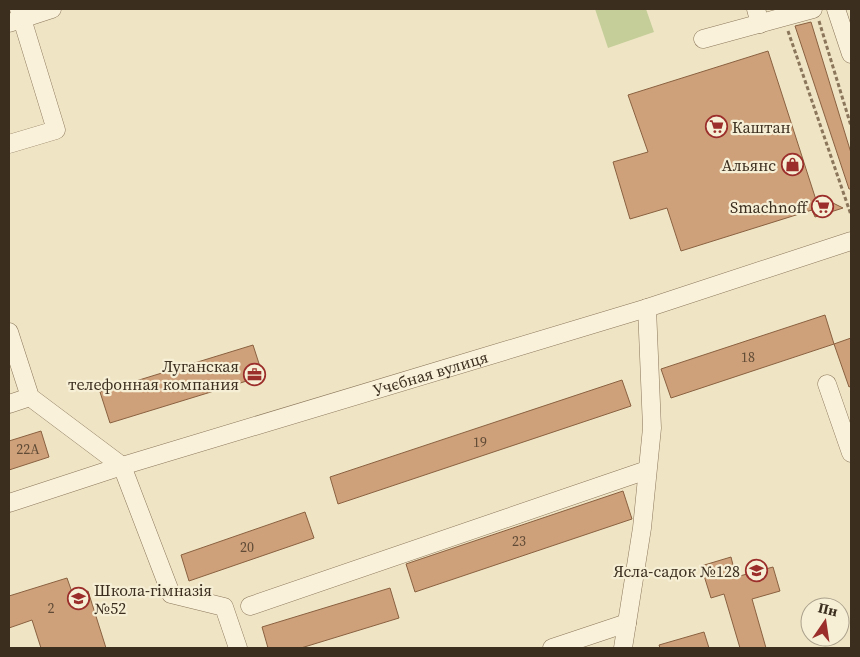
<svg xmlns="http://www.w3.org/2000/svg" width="860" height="657" font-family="'Source Serif 4',serif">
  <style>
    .green { fill: #c5ce99 }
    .building { fill: #cea17b; stroke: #8a6140 }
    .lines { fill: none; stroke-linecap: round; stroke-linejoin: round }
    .minor-casing { stroke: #8b765b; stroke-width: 19 }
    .path { stroke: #8b765b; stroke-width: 3; stroke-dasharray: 4 2.5; stroke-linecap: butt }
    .minor { stroke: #f9f1d9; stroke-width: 18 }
    .labels { text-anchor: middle; stroke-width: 4.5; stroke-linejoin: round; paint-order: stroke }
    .number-label { font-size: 14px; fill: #604b36 }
    .poi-label { font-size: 16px; fill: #3b2e1f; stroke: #f6eed5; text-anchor: end }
    .street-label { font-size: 16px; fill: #3b2e1f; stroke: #f6eed5 }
  </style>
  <rect width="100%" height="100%" fill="#efe5c5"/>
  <path class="green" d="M595,9H646L654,32L608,48Z"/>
  <g class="building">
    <path d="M811,22L851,153V189H849L795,26Z"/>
    <path d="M768,51L817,203L827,200L843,208L815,217L812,210L681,251L667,208L630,219L613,162L648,152L628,95Z"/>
    <path d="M825,315L834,344L671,398L661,369Z"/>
    <path d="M851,338V386L849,387L834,344Z"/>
    <path d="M253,345L263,376L110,423L100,392Z"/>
    <path d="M622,380L631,406L338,504L330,477Z"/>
    <path d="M41,431L49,457L9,470V441Z"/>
    <path d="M623,491L632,519L415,592L406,564Z"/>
    <path d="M305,512L314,538L189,581L181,555Z"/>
    <path d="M731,557L736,577L773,567L780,591L752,599L766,648H740L724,594L711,598L701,566Z"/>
    <path d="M67,578L73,595L88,591L106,648H41L32,620L9,628V596Z"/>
    <path d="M390,588L399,618L301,648H268L262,627Z"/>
    <path d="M704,632L709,648H660L659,645Z"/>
  </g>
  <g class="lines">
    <defs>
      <g id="minor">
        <path d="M756,9L760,24"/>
        <path d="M836,9L851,54"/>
        <path d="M9,23L52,9"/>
        <path d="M703,39L813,9"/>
        <path d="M9,144L56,130L19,9"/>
        <path d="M9,332L30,397L122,466L171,594L224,607L238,648"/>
        <path d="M827,384L851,453"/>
        <path d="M9,404L30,397"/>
        <path id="s1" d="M9,503L122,466L647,308L851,241"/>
        <path d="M250,606L647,470"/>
        <path d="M552,648L627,623"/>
        <path d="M623,648L642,528L652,428L647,308"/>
      </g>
    </defs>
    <use href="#minor" class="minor-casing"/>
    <g class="path">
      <path d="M819,21L851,126"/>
      <path d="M788,31L851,215"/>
    </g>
    <use href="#minor" class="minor"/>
  </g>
  <defs>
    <symbol id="supermarket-ring" viewBox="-11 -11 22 22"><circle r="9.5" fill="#f6eed5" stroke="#9b2e2a" stroke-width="1.5"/><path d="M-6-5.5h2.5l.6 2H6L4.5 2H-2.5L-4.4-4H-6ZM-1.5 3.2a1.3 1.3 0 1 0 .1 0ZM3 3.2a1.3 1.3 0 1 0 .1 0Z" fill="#9b2e2a"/></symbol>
    <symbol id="shop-ring" viewBox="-11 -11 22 22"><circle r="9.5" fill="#f6eed5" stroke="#9b2e2a" stroke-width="1.5"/><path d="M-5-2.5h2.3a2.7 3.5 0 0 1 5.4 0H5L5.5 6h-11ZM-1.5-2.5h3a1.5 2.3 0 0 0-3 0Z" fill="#9b2e2a"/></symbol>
    <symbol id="office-ring" viewBox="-11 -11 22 22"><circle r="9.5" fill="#f6eed5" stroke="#9b2e2a" stroke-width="1.5"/><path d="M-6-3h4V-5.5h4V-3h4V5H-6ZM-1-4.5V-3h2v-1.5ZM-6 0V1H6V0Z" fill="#9b2e2a"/></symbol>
    <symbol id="school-ring" viewBox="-11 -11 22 22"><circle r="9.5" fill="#f6eed5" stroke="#9b2e2a" stroke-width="1.5"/><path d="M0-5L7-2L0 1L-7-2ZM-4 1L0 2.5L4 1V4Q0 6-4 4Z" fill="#9b2e2a"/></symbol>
  </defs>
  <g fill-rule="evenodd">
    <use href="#supermarket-ring" x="704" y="114" width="25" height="25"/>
    <use href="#shop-ring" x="780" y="152" width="25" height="25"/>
    <use href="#supermarket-ring" x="810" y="194" width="25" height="25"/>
    <use href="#office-ring" x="242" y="362" width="25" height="25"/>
    <use href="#school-ring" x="744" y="558" width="25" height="25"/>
    <use href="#school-ring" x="66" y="586" width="25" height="25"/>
  </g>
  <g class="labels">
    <g class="number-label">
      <text x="748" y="362">18</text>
      <text x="480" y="447">19</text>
      <text x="28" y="454">22А</text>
      <text x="519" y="546">23</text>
      <text x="247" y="552">20</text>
      <text x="51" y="613">2</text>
    </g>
    <g class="poi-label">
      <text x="732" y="133" text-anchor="start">Каштан</text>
      <text x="776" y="171">Альянс</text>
      <text x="807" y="213">Smachnoff</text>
      <text x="239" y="372">Луганская<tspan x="239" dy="18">телефонная компания</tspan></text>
      <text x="740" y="577">Ясла-садок №128</text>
      <text x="94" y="596" text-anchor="start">Школа-гімназія<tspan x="94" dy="18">№52</tspan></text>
    </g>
    <g class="street-label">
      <text dy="6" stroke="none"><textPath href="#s1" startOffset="441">Учєбная вулиця</textPath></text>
    </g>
  </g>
  <rect width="860" height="657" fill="none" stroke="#3b2e1f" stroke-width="20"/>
  <g transform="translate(825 622) rotate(13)"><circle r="24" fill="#f6eed5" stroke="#aba18c"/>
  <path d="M0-4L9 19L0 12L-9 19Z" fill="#9b2e2a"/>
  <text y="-8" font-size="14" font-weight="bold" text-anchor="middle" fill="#3b2e1f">Пн</text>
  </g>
</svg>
